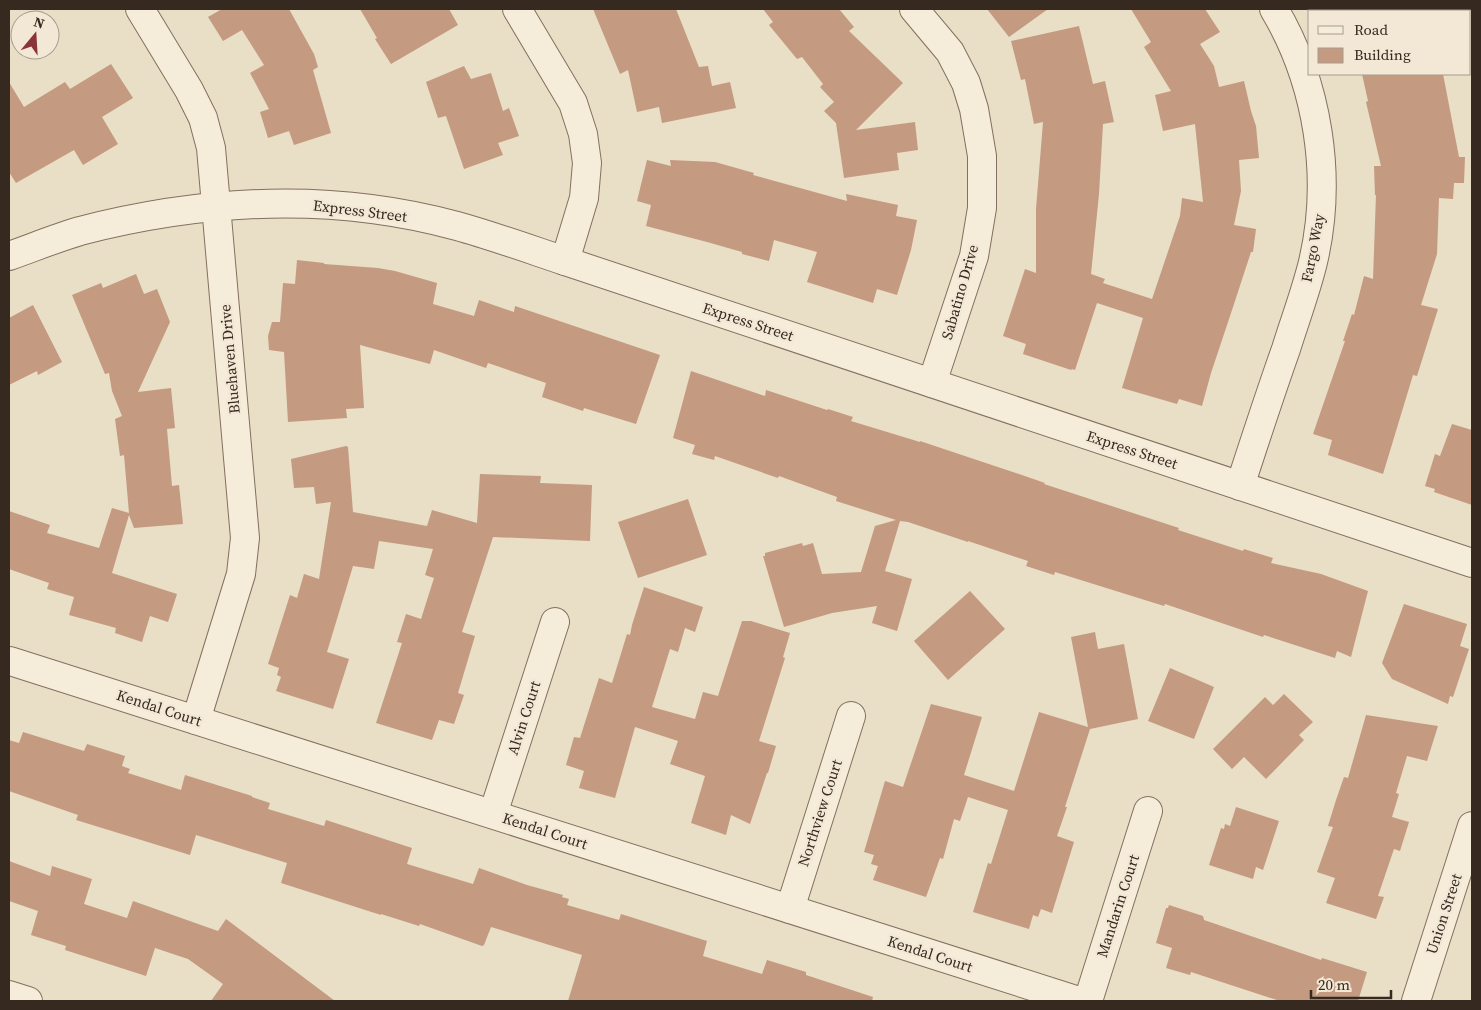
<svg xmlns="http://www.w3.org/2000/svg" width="1481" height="1010" font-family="'Source Serif 4',serif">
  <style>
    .building { fill: #c49a80 }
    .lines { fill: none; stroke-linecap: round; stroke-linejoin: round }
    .minor-casing { stroke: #83705e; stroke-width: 30 }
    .minor { stroke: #f5ecd9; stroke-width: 28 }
    .labels { text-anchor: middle; stroke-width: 4.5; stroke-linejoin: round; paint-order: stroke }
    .street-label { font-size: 15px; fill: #352920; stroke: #f2e8d5 }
  </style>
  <rect width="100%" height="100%" fill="#e9dec6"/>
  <g class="building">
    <path d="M222,9H289L314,54L318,67L313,70L331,133L294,145L289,131L268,138L260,112L269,109L250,73L264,65L242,30L223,41L208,17Z"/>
    <path d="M360,9H449L458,25L391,64L375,39L377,38Z"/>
    <path d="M593,9H676L699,67L708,66L712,86L730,82L736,108L662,123L659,107L637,112L628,70L620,74Z"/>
    <path d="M763,9H839L854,27L849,31L903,83L856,130L915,122L918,150L897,153L899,170L844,178L836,123L824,111L834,102L820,87L823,84L802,57L797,59L769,25L773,22Z"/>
    <path d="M987,9H1048L1009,37Z"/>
    <path d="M1131,9H1205L1220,32L1200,44L1214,66L1219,87L1244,81L1251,111L1256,126L1259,158L1239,160L1241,191L1234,225L1256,229L1253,252H1251L1234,304L1211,373L1202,406L1179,399L1177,404L1122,388L1143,318L1097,303L1075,370L1072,369L1071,370L1023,354L1026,344L1003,336L1025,269L1036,273V209L1043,122L1034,124L1025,79L1021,80L1011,41L1079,26L1093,84L1105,81L1114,122L1103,124L1099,194L1091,274L1105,279L1103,283L1152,299L1180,216L1182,198L1203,202L1195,124L1163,131L1155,95L1171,91L1144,47L1151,42Z"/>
    <path d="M111,64L133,98L102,117L118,144L83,165L74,150L16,183L9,172V82L24,107L65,82L70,89Z"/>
    <path d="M464,66L471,79L491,73L503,111L509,108L519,136L498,143L503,155L464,169L446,116L438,118L426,82Z"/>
    <path d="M1362,74H1443L1459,157H1465L1464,183H1454L1453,199L1439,198L1437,254L1421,305L1438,309L1417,376L1413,375L1383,474L1328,455L1332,440L1313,434L1345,341H1343L1352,314L1354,315L1364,276L1373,279L1376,195H1375L1374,166H1381L1366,102L1368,101Z"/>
    <path d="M647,160L671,166L670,160L715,162L754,173L753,175L847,201L846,194L898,205L896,216L917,220L911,250L897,295L877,289L873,303L807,282L817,252L774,240L769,261L742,254V252L707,242L646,226L651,205L637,201Z"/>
    <path d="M297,260L324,263V264L378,268L395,271L437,283L433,304L474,316L479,300L514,312L515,306L660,355L636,424L584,408L583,411L542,397L546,383L488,363L486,368L434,350L430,364L360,345L364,408L346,409L347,418L288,422L284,352L269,350L268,336L272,322H280L283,283L295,284Z"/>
    <path d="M136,274L144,294L157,289L170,322L138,392L171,388L175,428L167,429L172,486L179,485L183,524L134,528L129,515L112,573L177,594L168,622L150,616L142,642L115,633L116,628L69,615L74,597L47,589L49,583L9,569V511L50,525L47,533L99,548L112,508L129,513L124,455L120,456L115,419L122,416L112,391L109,373L105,374L72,295L101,283L103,288Z"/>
    <path d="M33,305L62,362L38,375L37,371L9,385V318Z"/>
    <path d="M691,371L765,396L766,390L827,410L828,409L853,417L851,421L920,442V441L1019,474L1045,483L1044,484L1179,528L1178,530L1243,551L1244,549L1273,558L1271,563L1321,574L1368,591L1351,657L1337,651L1335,658L1264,635L1263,637L1165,604L1164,606L1055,572L1054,575L1026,566L1028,561L968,541V542L908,522L900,521L885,571L912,579L897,631L872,623L877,606L832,613L784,627L763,556H765V553L802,543L803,546L813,543L822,574L861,572L875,526L896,520L836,501L837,497L779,476L778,478L715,456L714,460L692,454L695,445L673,438Z"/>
    <path d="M1452,424L1472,430V505L1434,492L1435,489L1425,486L1435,454L1440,456Z"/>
    <path d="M346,446L348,447L353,512L427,526L432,510L477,523L480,474L541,476L540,483L592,485L590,541L493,537L462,632L475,636L458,693L464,695L454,724L439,720L432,740L376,723L402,643L397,642L406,614L421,619L434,578L425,575L433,549L379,541L374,569L353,566L327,652L349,659L333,709L276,691L281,677L277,675L279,668L268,664L290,595L297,598L304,574L319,579L331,502L316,504L314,487L294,488L291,459Z"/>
    <path d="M688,499L707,555L638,578L618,522Z"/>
    <path d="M644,587L703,607L695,632L685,628L678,652L670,649L652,707L695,719L703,692L718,696L742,621H751L790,633L783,657L785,658L759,741L776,746L768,773H767L750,824L731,815L726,835L691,823L705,776L670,764L678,741L635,727L615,798L579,788L584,771L566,765L574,737L580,738L599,678L612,683L627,634L630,635L632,625Z"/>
    <path d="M970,591L1005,629L948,680L914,641Z"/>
    <path d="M1404,604L1467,624L1460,646L1469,649L1453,697L1450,696L1448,704L1392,679L1382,663Z"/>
    <path d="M1095,632L1098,649L1124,644L1138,719L1090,729L1065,807H1067L1057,836L1074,842L1052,913L1041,909L1038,917L1033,915L1029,929L973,912L988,863L991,864L1008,810L968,797L960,821L954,819L943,859L940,858L926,897L873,880L878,866L871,864L874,855L864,852L885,781L903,787L931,704L982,717L964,775L1014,791L1039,712L1088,727L1071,637Z"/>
    <path d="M1170,668L1214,687L1194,739L1148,721Z"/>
    <path d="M1284,694L1313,722L1299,735L1304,740L1266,779L1244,757L1232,769L1213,749L1265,697L1273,705Z"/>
    <path d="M1366,715L1438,726L1427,761L1407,756L1396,793L1399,794L1392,817L1409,822L1400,851L1394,849L1378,896L1384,897L1376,919L1326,903L1335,878L1317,872L1333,827L1328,826L1336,800L1344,777L1348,778Z"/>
    <path d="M23,732L84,751L87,744L125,756L122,766L130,769L128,773L181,790L185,775L252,796V797L270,803L268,809L324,826L326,820L412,848L407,864L473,884L479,868L527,885L563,895L562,897L569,899L567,905L619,920L621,914L707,941L703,956L762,974L767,960L806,972V975L873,997L872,1001H568L582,955L491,927L484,945L482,946L420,924L419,926L381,914V915L281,883L287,863L196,835L190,855L76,820L78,815L9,791V740L19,743Z"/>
    <path d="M1236,807L1279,821L1263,870L1256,867L1253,879L1209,865L1221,828L1224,829L1225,824L1230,826Z"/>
    <path d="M9,861L50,876L52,866L92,879L84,904L127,918L133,901L218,931L226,919L335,1001H211L223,984L188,959L155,948L146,976L65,950L66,946L31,935L38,911L9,901Z"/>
    <path d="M1169,905L1203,916L1204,920L1321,960L1322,958L1367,972L1358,1001H1280L1191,972L1190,975L1166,968L1172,948L1156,943L1166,908H1168Z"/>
  </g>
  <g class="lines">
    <defs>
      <g id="minor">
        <path d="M140,9L189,90L203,118L211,148L245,538L241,574L196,720"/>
        <path d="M517,9L573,103L583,134L587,163L584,198L565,261"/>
        <path d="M914,9L950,52L966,83L974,109L982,156V208L974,256L932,383"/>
        <path d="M9,256C32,248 56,238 80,231C204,199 332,192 457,226C493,236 529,249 565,261L1472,563"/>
        <path d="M1240,486C1255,440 1270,394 1286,349C1295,320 1306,291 1313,262C1333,177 1318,83 1274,9"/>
        <path d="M10,661L1079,1001"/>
        <path d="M493,814L555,622"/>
        <path d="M790,909L851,716"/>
        <path d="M9,995L28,1001"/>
        <path d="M1088,1001L1148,811"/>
        <path d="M1416,1001L1472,826"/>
      </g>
    </defs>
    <use href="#minor" class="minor-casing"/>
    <use href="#minor" class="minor"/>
  </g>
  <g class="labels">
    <g class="street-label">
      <text transform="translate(360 211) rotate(7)" y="5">Express Street</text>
      <text transform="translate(1313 248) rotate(-79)" y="5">Fargo Way</text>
      <text transform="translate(960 292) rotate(-74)" y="5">Sabatino Drive</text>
      <text transform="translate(748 322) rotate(18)" y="5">Express Street</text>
      <text transform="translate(230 359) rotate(-95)" y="5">Bluehaven Drive</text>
      <text transform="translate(1132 450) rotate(18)" y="5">Express Street</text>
      <text transform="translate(159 708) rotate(18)" y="5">Kendal Court</text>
      <text transform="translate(524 718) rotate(-72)" y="5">Alvin Court</text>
      <text transform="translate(820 813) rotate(-72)" y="5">Northview Court</text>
      <text transform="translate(545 831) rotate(18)" y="5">Kendal Court</text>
      <text transform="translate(1118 906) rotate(-72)" y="5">Mandarin Court</text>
      <text transform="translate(1444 914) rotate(-72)" y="5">Union Street</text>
      <text transform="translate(930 954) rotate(18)" y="5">Kendal Court</text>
    </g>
  </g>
  <rect width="1481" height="1010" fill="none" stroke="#352920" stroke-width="20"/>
  <rect x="1308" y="10" width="162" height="65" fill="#f2e8d5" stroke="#a69c8d"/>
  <rect x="1318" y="26" width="25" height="8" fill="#f5ecd9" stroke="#a69c8d"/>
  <text x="1354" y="35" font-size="15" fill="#352920">Road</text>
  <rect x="1318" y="48" width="25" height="15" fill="#c49a80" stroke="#a69c8d"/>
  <text x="1354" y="60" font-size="15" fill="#352920">Building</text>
  <g transform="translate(35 35) rotate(18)"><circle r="24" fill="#f2e8d5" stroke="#a69c8d"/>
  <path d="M0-4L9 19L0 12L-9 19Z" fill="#8b3438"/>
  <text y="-8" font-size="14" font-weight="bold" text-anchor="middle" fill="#352920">N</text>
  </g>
  <path d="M1311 990v8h80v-8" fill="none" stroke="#352920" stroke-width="2.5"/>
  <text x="1318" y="990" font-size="15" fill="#352920" stroke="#f2e8d5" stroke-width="4" paint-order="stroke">20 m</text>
</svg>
